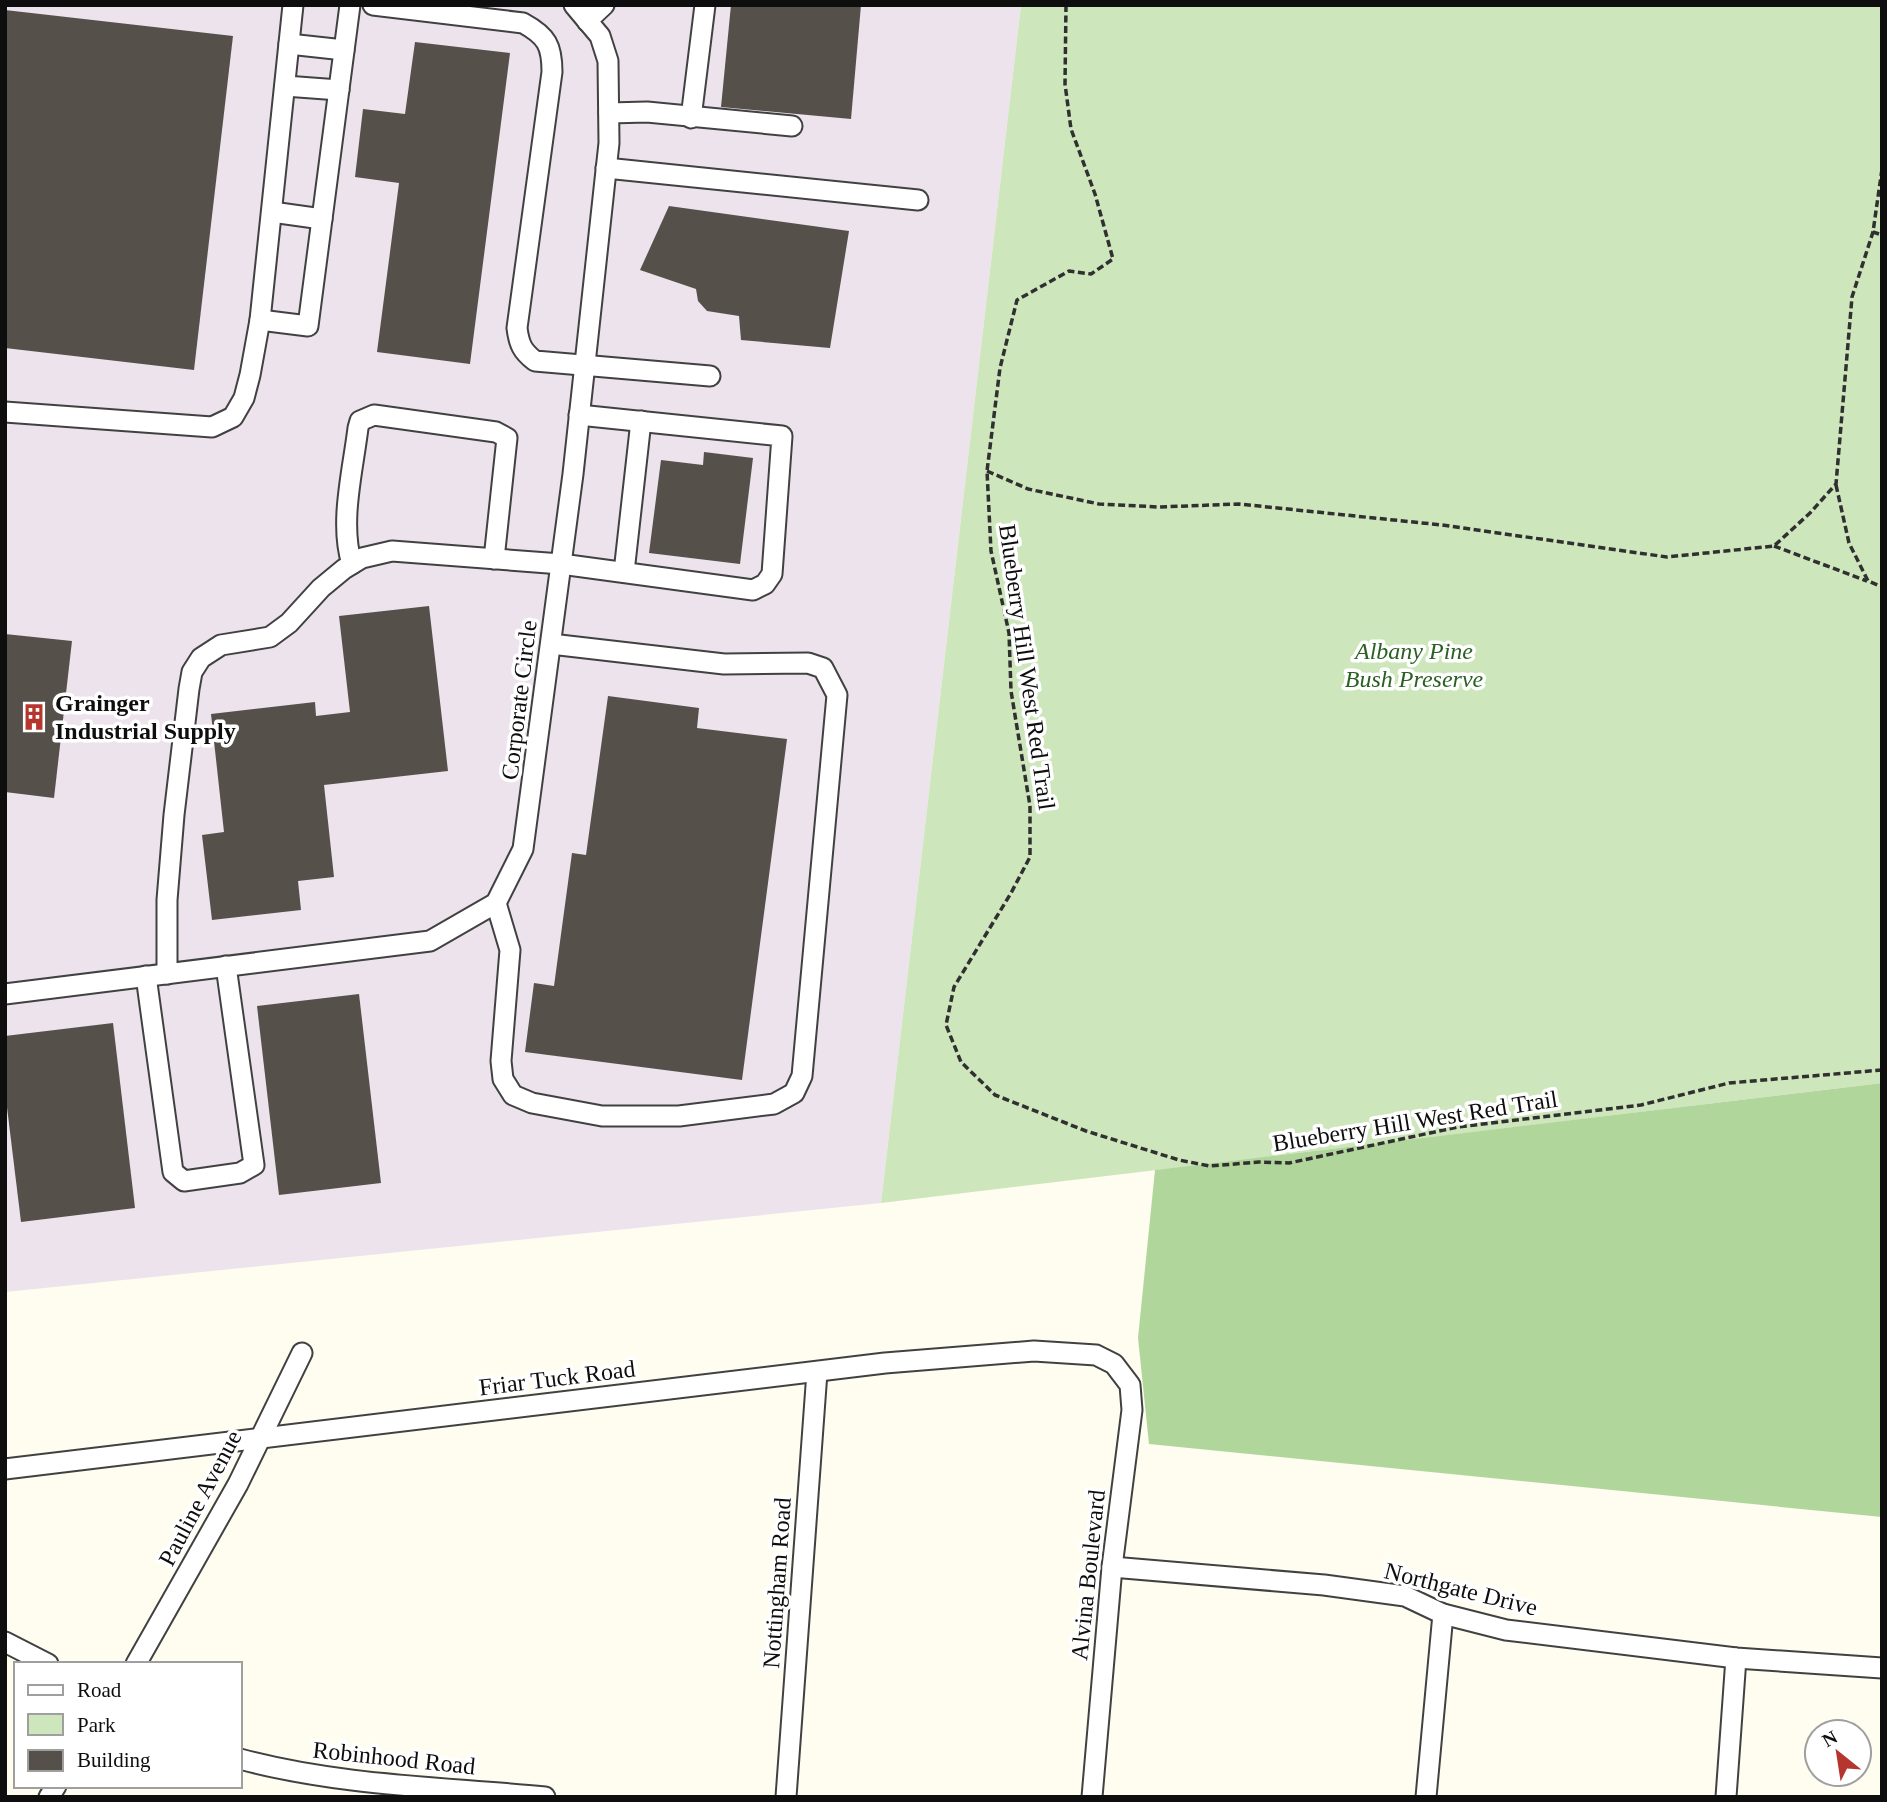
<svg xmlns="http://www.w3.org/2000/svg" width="1887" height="1802" font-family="Georgia,serif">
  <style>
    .industrial { fill: #ece3ec }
    .green { fill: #cee6bc }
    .forest { fill: #b1d69c }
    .building { fill: #56504b }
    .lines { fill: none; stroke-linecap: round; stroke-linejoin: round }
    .minor-casing { stroke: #414141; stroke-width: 23 }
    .path { stroke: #303030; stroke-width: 3.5; stroke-dasharray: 7 3.5; stroke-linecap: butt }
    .minor { stroke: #fff; stroke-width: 19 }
    .labels { text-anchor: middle; stroke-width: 7; stroke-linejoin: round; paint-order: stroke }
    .park-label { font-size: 24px; font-style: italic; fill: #2a6123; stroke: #fff }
    .street-label { font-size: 24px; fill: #0e0e0e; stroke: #fff }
    .poi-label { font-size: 24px; font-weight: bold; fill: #0e0e0e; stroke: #fff; text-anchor: start }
  </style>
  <rect width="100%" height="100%" fill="#fefdf0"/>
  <path class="industrial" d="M5,5H1021L881,1203L5,1292Z"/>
  <path class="green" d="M1021,5H1882V1083L881,1203Z"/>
  <path class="forest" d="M1882,1083V1517L1149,1444L1138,1338L1155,1170Z"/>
  <g class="building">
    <path d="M731,5H861L851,119L721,107Z"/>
    <path d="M5,10L233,36L194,370L5,348Z"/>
    <path d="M415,42L510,53L470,364L377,352L399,183L355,177L363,109L405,114Z"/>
    <path d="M669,206L849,231L830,348L741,340L739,316L707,311L698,301L696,289L640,270Z"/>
    <path d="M704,452L753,458L740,564L649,553L661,460L703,465Z"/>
    <path d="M429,606L448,771L324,785L334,877L298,881L301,910L212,920L202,835L224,832L211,714L315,702L316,716L350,712L339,616Z"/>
    <path d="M5,634L72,641L54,798L5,792Z"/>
    <path d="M608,696L699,708L697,728L787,739L742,1080L525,1052L534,983L554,986L572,853L586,855Z"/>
    <path d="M359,994L381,1183L279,1195L257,1006Z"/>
    <path d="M113,1023L135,1208L21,1222L5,1091V1036Z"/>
  </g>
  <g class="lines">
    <defs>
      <g id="minor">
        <path d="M373,5L523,23C547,36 552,46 552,72L517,328C519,344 522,351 535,361L710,376"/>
        <path d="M587,21L604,5"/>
        <path d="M289,44L344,50"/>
        <path d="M285,86L339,90"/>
        <path d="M609,113L647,112L792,126"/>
        <path d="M691,118L705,5"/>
        <path d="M606,168L918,200"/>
        <path d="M272,212L322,219"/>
        <path d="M260,320L308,326L350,5"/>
        <path d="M5,412L212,427L233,417L244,398L250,375L260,320L293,5"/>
        <path d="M352,564C339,523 353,470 358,428L360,421L374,415L496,432L507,438L494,559"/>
        <path d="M624,572L641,421"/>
        <path d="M496,903L510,950L501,1061L503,1079L513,1095L532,1103L602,1116H679L774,1104L794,1093L802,1076L837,695L823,668L808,663L724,664L551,644"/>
        <path d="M167,974V900L174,815L189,689L192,672L201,658L221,645L270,637L289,623L321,588L344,569L362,558L392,551L561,564L753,590L765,584L772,574L782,436L579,415"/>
        <path d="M146,976L173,1172L184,1181L240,1173L254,1165L226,966"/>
        <path d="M5,994L430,941L496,903L523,849L573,474L609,143L608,61L600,36L574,5"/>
        <path d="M5,1469L885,1363L1034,1351L1096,1355L1114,1364L1130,1385L1132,1410L1112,1567L1092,1797"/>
        <path d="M1112,1567L1324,1585L1405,1596L1443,1614L1506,1630L1736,1658L1882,1668"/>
        <path d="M5,1642L48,1664"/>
        <path d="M136,1664L238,1484L302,1353"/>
        <path d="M240,1759C340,1786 443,1787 545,1797"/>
        <path d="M49,1797L56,1786"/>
        <path d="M786,1797L817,1372"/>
        <path d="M1426,1797L1443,1614"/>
        <path d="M1726,1797L1736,1658"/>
      </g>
    </defs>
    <use href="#minor" class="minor-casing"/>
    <g class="path">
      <path d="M1066,5L1065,84L1071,129L1095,194L1113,259L1091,274L1069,271L1017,300L1000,368L987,471L991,551L1009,633L1011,691L1030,806V857L1011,893L954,987L946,1025L961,1062L995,1095L1086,1131L1179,1160L1210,1166L1259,1162L1289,1163L1458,1127L1641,1105L1729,1083L1882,1070"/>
      <path d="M1882,169L1873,232L1882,235"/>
      <path d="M987,471L1028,489L1099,504L1159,507L1239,504L1442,525L1667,557L1774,546L1810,513L1836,484L1852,297L1873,232"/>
      <path d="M1836,485L1849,543L1868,581L1882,587"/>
      <path d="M1774,546L1867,581"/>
    </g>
    <use href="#minor" class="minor"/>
  </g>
  <defs>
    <symbol id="building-bare" viewBox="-9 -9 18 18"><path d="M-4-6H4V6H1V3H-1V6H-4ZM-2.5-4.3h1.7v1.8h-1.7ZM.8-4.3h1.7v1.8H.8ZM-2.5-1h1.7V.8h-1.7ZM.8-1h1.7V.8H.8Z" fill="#b5362f" stroke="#fff" stroke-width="2.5" paint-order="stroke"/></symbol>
  </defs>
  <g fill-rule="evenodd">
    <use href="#building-bare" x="15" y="698" width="38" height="38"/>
  </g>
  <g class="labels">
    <g class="park-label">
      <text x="1414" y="659">Albany Pine<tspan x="1414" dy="28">Bush Preserve</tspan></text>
    </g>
    <g class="street-label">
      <text transform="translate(1027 667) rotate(82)" y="8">Blueberry Hill West Red Trail</text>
      <text transform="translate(519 700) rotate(-83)" y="8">Corporate Circle</text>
      <text transform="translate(1415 1121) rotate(-9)" y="8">Blueberry Hill West Red Trail</text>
      <text transform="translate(557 1378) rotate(-7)" y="8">Friar Tuck Road</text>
      <text transform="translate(200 1498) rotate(-62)" y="8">Pauline Avenue</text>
      <text transform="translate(1088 1575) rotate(-84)" y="8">Alvina Boulevard</text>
      <text transform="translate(777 1583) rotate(-86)" y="8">Nottingham Road</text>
      <text transform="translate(1461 1589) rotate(14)" y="8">Northgate Drive</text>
      <text transform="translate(394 1758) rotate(6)" y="8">Robinhood Road</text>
    </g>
    <g class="poi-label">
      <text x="55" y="711">Grainger<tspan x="55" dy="28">Industrial Supply</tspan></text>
    </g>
  </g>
  <rect width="1887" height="1802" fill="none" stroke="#0e0e0e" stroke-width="14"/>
  <rect x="14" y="1662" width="228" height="126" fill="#ffffff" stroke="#9f9f9f" stroke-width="2"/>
  <rect x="28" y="1685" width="35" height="10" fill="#ffffff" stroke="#9f9f9f" stroke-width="2"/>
  <text x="77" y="1697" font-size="21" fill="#0e0e0e">Road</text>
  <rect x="28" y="1714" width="35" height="21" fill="#cee6bc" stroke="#9f9f9f" stroke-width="2"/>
  <text x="77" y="1732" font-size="21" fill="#0e0e0e">Park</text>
  <rect x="28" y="1750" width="35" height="21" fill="#56504b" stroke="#9f9f9f" stroke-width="2"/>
  <text x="77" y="1767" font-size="21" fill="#0e0e0e">Building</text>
  <g transform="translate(1838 1753) rotate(330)"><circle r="33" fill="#ffffff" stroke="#9f9f9f" stroke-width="2"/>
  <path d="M0-5L12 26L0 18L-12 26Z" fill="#b5362f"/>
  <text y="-10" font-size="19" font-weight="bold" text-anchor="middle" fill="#0e0e0e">N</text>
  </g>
</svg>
